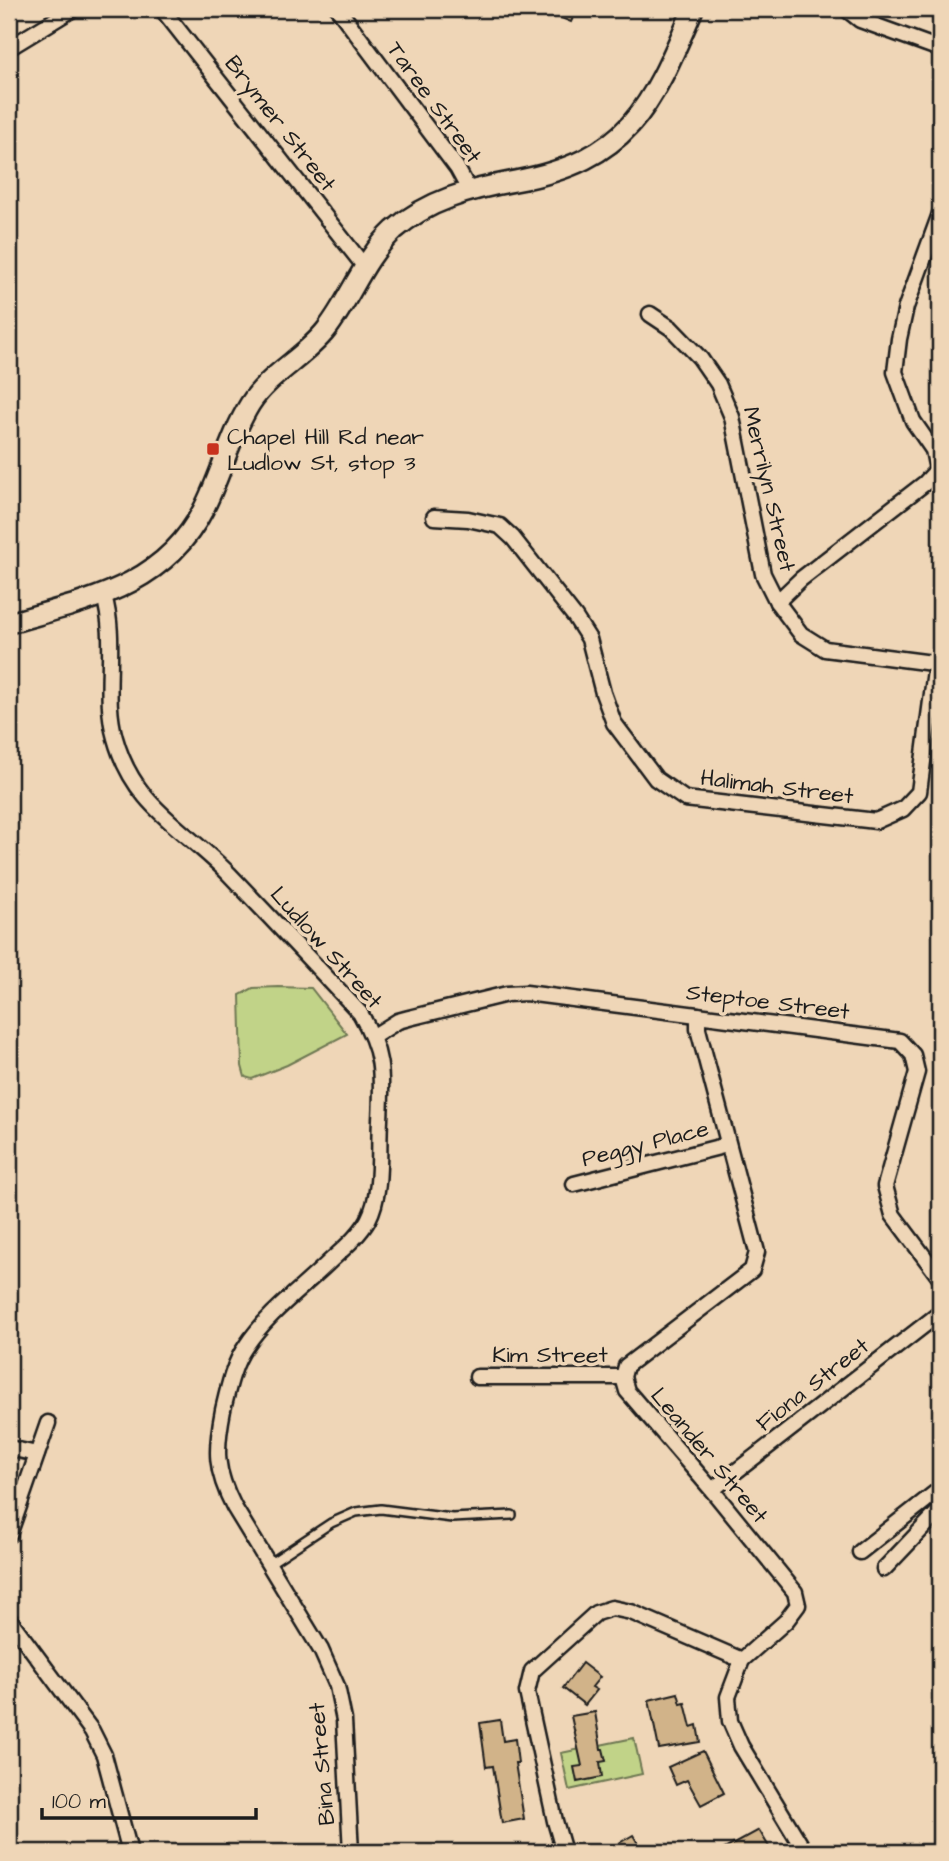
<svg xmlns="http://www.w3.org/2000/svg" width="949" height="1861" font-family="'Architects Daughter',sans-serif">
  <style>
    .green { fill: #c1d388; stroke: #6e7852; stroke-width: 2 }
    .building { fill: #d1b389; stroke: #1c1c1c; stroke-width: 2 }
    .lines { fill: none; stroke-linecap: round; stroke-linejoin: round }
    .service-casing { stroke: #1c1c1c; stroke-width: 12 }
    .minor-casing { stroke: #1c1c1c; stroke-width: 19 }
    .secondary-casing { stroke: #1c1c1c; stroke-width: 24 }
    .service { stroke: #efd6b7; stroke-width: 7 }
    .minor { stroke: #efd6b7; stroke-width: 14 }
    .secondary { stroke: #efd6b7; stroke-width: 19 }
    .poi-dot { fill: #c8321e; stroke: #efd6b7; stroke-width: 2.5 }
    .labels { text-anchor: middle; stroke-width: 7; stroke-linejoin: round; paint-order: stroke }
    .street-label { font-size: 23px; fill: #1c1c1c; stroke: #efd6b7 }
    .poi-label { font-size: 23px; fill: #1c1c1c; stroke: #efd6b7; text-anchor: start }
  </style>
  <rect width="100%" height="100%" fill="#efd6b7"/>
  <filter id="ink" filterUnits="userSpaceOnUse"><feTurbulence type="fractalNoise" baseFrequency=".0143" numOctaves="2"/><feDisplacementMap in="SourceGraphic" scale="14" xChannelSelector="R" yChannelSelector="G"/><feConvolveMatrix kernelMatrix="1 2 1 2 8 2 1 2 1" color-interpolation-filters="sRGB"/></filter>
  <g filter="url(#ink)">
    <g class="green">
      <path d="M278,987L311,988L347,1034L287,1065L252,1079L245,1077L242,1066L240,995L253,988Z"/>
      <path d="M634,1738L642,1774L569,1790L561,1753Z"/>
    </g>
    <g class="building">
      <path d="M539,9H577L571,22Z"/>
      <path d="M582,1663L600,1677L592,1687L597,1690L585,1705L563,1688Z"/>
      <path d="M678,1693L681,1704L685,1703L691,1727L697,1725L700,1742L659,1749L649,1700Z"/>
      <path d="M595,1712L601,1749H603L606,1761L600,1762L602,1777L577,1782L574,1767L582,1766L571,1716Z"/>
      <path d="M500,1720L503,1741L515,1739L518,1763H515L524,1819L502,1823L493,1766L486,1767L480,1723Z"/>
      <path d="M703,1751L724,1793L701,1805L687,1780L676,1785L668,1767Z"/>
      <path d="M759,1830L772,1852H719Z"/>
      <path d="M633,1835L643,1852H604Z"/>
    </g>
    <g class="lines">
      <defs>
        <path id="service" d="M269,1564L331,1523L356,1512L381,1509L452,1518L512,1515"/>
        <g id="minor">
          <path d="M162,9L364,266"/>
          <path d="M338,9L457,168L469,190"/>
          <path d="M846,9L860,20L940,49"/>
          <path d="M9,48L73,9"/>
          <path d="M650,314L671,328L700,358L718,384L732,417L763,574L777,602L801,634L825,649L940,664"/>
          <path d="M434,517L468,519L500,526L513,538L575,617L589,639L603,693L614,723L656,779L685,799L876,821L903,809L919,792L936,663"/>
          <path d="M104,596C118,643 102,693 115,738C134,807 183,827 229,874C273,920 317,967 360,1013C384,1054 382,1074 380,1120C378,1151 383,1192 368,1220C359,1236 342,1250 328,1263C301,1289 267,1314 246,1346C233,1364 228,1389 223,1410C215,1451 215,1470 234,1507L321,1650L337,1686L344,1720L351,1852"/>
          <path d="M777,602L801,579L925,483L937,470L933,450L913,421L895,372L899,339L906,307L940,214"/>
          <path d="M698,1015V1029L757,1252L752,1270L626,1366L623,1377L627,1391L712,1490L795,1592L798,1605L786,1621L742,1660L728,1697L730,1721L741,1746L805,1852"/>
          <path d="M374,1036L398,1021L409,1018L507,994L526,993L900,1041L913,1055L917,1072L885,1186L893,1215L940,1278"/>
          <path d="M574,1184L727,1145"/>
          <path d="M477,1377H623"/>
          <path d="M9,1448L37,1454"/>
          <path d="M712,1490L940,1313"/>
          <path d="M9,1535L48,1423"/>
          <path d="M860,1552L940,1489"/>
          <path d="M884,1569L940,1510"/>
          <path d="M9,1619L92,1731L104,1755L130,1852"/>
          <path d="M564,1852L555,1821L527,1692L532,1671L596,1613L612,1608L631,1612L742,1660"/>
        </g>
        <path id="secondary" d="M9,623C85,601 163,588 203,510C221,476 229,438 250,404C269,374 304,358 326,330C351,298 363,259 394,230C428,200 471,189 515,181C629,160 651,107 693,9"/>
      </defs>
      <use href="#service" class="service-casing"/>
      <use href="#minor" class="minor-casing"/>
      <use href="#secondary" class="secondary-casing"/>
      <use href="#service" class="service"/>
      <use href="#minor" class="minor"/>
      <use href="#secondary" class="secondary"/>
    </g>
  </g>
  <rect class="poi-dot" x="206" y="442" width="14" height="14" rx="3.5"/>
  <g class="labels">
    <g class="street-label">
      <text transform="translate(435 102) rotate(54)" y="8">Taree Street</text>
      <text transform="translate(281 123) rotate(52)" y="8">Brymer Street</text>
      <text transform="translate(770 489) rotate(77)" y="8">Merrilyn Street</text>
      <text transform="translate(777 786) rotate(7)" y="8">Halimah Street</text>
      <text transform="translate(327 947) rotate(48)" y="8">Ludlow Street</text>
      <text transform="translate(768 1001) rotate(7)" y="8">Steptoe Street</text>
      <text transform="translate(645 1143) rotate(-14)" y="8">Peggy Place</text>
      <text x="550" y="1362">Kim Street</text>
      <text transform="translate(812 1384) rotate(-38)" y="8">Fiona Street</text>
      <text transform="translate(710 1455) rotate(50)" y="8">Leander Street</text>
      <text transform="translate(321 1764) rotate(-95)" y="8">Bina Street</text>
    </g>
    <g class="poi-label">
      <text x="227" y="444">Chapel Hill Rd near<tspan x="227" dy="26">Ludlow St, stop 3</tspan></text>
    </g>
  </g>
  <rect width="949" height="1861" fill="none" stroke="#efd6b7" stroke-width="35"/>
  <rect x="18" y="18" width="914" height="1826" fill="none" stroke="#1c1c1c" stroke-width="2.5" filter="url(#ink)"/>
  <path d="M42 1808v10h214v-10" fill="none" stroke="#1c1c1c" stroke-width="3.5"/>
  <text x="52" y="1808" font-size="21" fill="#1c1c1c" stroke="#efd6b7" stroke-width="5" paint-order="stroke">100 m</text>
</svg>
